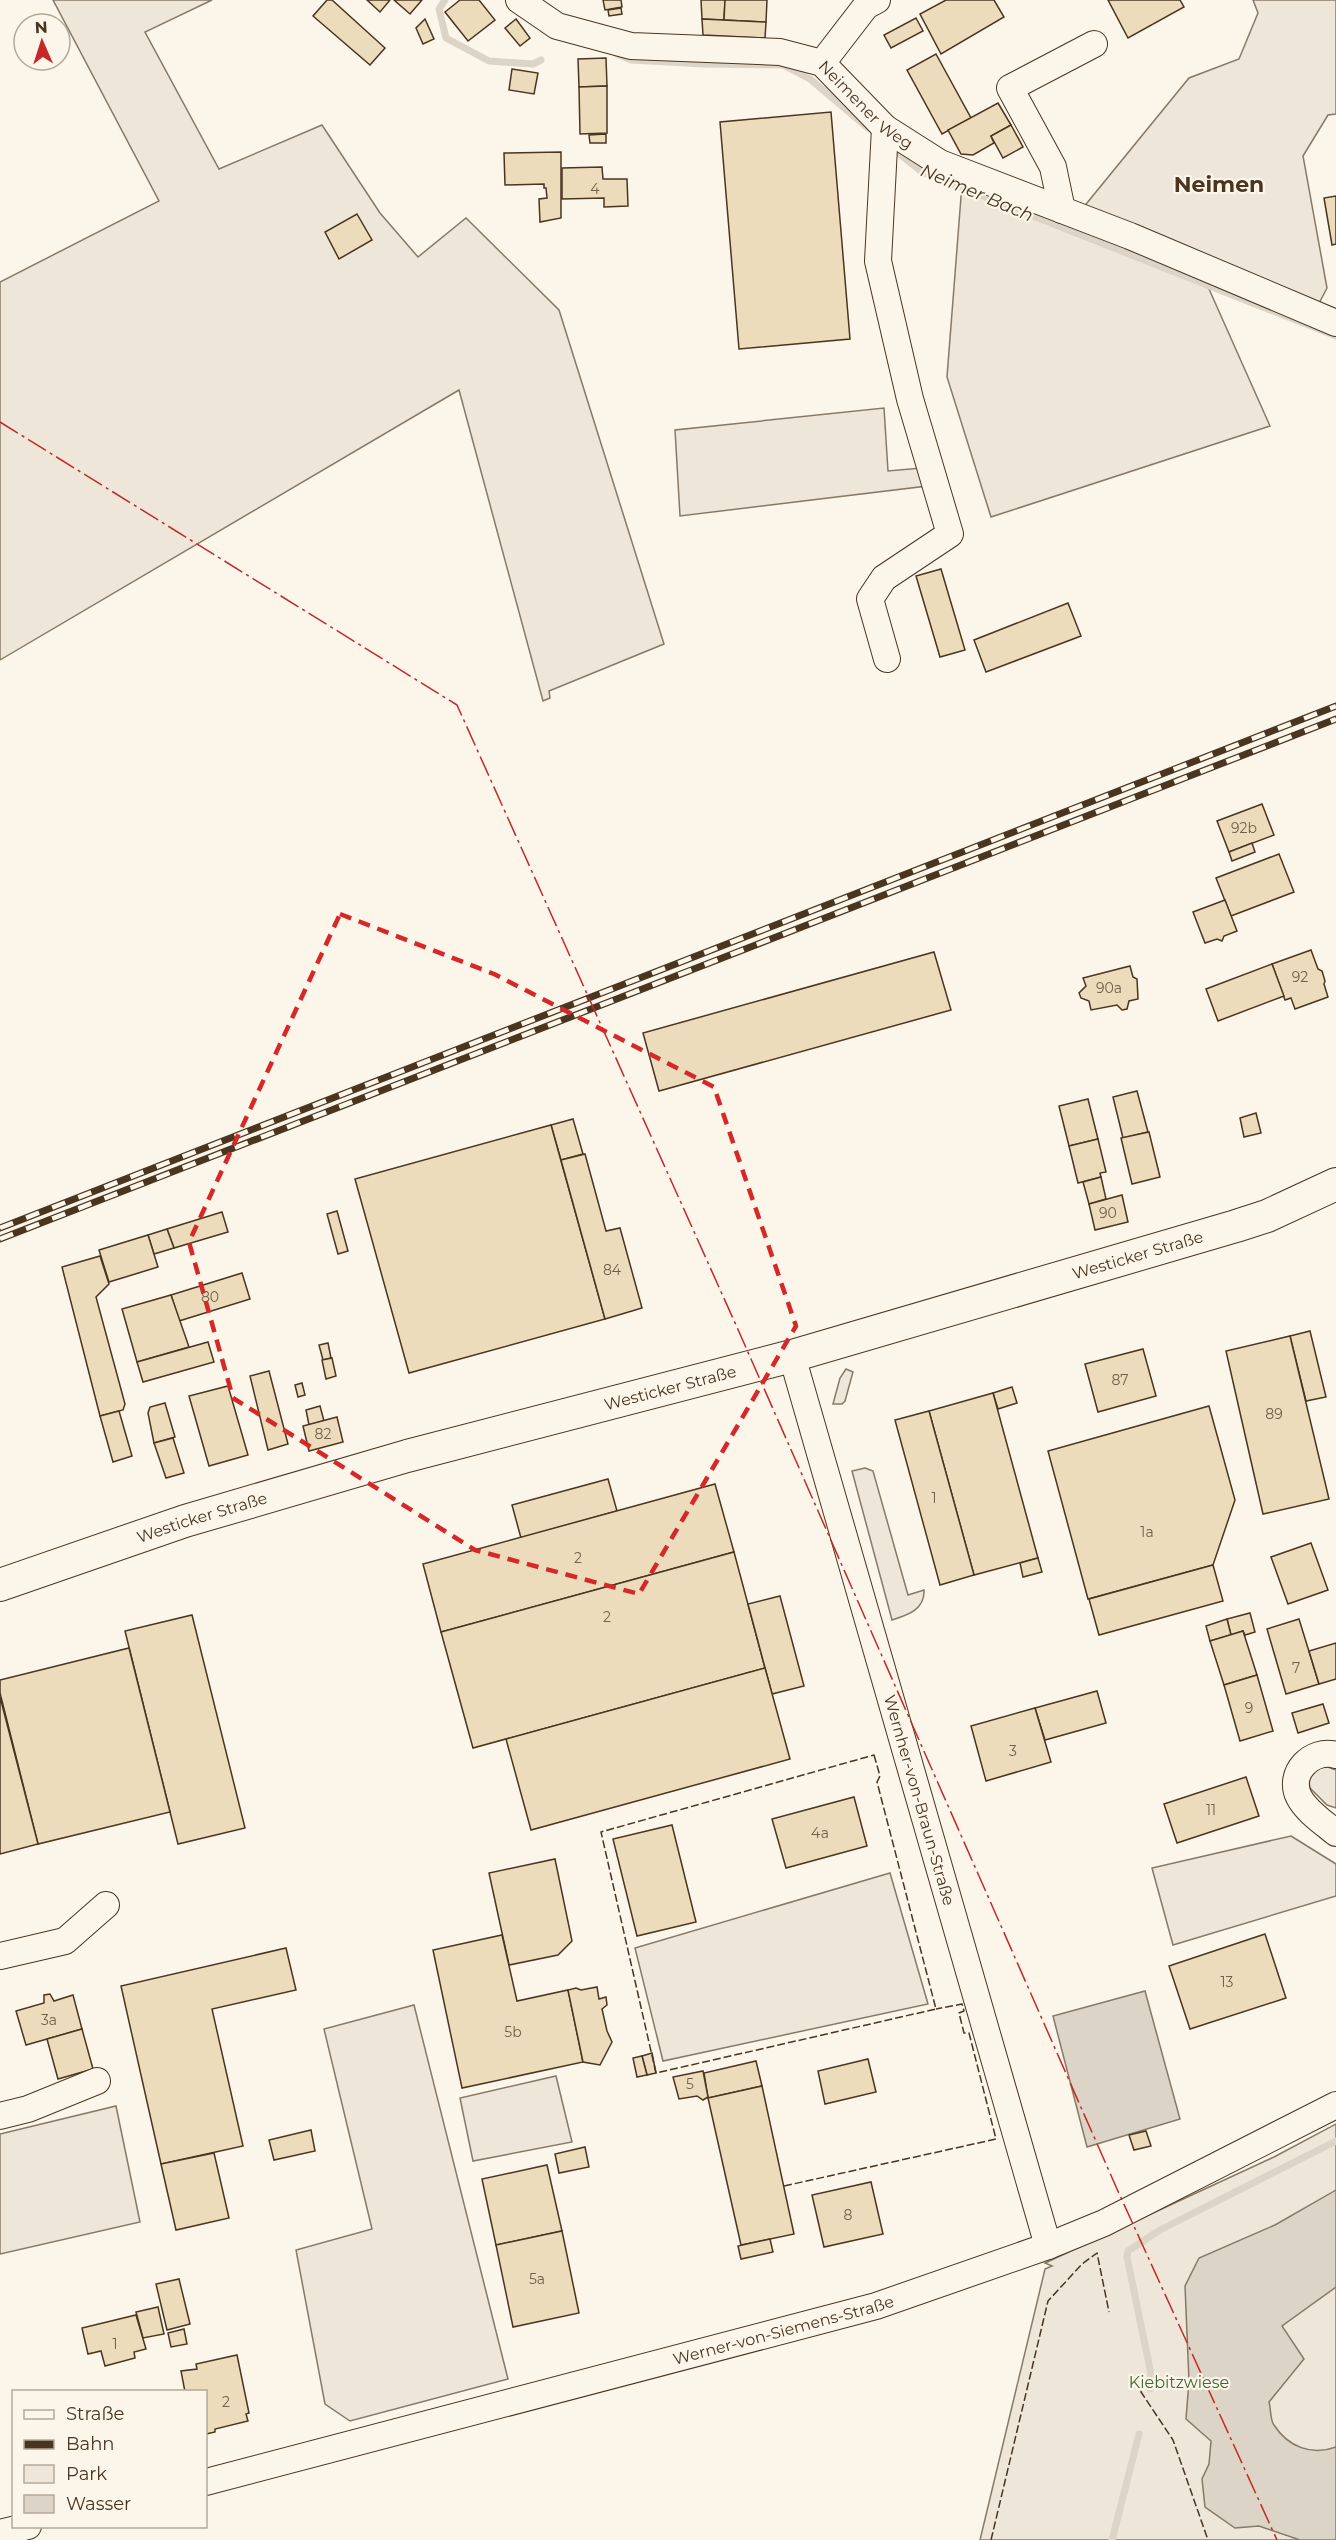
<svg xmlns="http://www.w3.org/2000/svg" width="1336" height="2540" font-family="Montserrat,sans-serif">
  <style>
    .green { fill: #ede6d9; stroke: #887966; stroke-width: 1.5 }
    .water { fill: #dcd4c6; stroke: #887966; stroke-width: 1.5 }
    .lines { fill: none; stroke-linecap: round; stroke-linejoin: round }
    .stream { stroke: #dcd4c6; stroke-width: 7 }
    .building { fill: #ecdcbc; stroke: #4a3520; stroke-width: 1.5 }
    .minor-casing { stroke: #4a3520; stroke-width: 28 }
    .major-casing { stroke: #4a3520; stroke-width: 34 }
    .minor { stroke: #fbf6e9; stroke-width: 26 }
    .major { stroke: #fbf6e9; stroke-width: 32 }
    .rail-casing { stroke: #4a3520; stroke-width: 7 }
    .rail { stroke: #fbf6e9; stroke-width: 4.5; stroke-dasharray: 14; stroke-linecap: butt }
    .fence { stroke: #4a3520; stroke-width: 1.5; stroke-dasharray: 8 3; stroke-linecap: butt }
    .power { stroke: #c62828; stroke-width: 1.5; stroke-dasharray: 21 4.5 3 4.5; stroke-linecap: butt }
    .marked { fill: none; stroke: #d62828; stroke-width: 4.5; stroke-dasharray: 12 8; stroke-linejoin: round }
    .labels { text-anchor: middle; stroke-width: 4.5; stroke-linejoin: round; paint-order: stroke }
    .number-label { font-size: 14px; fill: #725f47 }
    .street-label { font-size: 16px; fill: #4a3520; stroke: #fbf6e9 }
    .park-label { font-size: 16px; fill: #436837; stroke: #fbf6e9 }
    .water-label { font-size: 18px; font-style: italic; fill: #4a3520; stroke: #fbf6e9 }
    .district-label { font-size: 22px; font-weight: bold; fill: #4a3520; stroke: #fbf6e9 }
  </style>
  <rect width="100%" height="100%" fill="#fbf6e9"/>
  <g class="green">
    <path d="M53,0H212L145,32L219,169L322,125L380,213L418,257L466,218L559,310L664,644L549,691L550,698L543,701L459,390L0,660V282L159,201Z"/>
    <path d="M1253,0H1336V114L1328,115L1303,156L1327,288L1315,311L1078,214L1189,78L1239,59L1258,13Z"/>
    <path d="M962,184L1205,280L1270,426L991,517L947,377Z"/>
    <path d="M884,408L888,471L921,468L927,486L680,516L675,430Z"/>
    <path d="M846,1369L853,1372L845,1401L842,1404H833L840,1378Z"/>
    <path d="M865,1468L873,1471L908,1595L924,1590C925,1610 907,1615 892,1620L852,1471Z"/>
    <path d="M1325,1766L1336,1770V1808L1327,1805L1310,1788C1307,1776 1314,1770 1325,1766Z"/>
    <path d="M1291,1836L1336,1864V1896L1173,1945L1152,1868Z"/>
    <path d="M890,1873L928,2004L663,2061L635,1948Z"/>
    <path d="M414,2005L508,2379L350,2421L325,2404L296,2250L372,2229L324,2029Z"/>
    <path d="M556,2076L572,2142L473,2161L460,2098Z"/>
    <path d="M116,2106L140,2222L0,2254V2134Z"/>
    <path d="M1336,2124V2540H980L1045,2269L1052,2266L1045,2263L1274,2157Z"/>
  </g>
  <g class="water">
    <path d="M1145,1991L1180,2119L1087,2147L1053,2016Z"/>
    <path d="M1336,2190V2287L1282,2326L1304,2359L1269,2402C1271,2409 1270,2420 1274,2425C1288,2447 1312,2456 1336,2447V2540H1300L1259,2526L1235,2528L1205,2507L1202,2479L1209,2464L1211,2441L1186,2419L1189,2381L1185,2286L1199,2258L1275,2225Z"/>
  </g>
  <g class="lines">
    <g class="stream">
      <path d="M445,0L439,9L446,38L489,61L533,64L541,60"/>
      <path d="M617,54L631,60L704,64L783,65L810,79L868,128"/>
      <path d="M891,147L922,172L1336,336"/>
      <path d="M1150,2389L1151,2374L1127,2257L1128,2251L1160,2230L1336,2141"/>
      <path d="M1112,2540L1139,2434"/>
    </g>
  </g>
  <g class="building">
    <path d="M327,0H332L385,48L370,65L313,16Z"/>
    <path d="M367,0H390L380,12Z"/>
    <path d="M394,0H422L410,14Z"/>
    <path d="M460,0H479L495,20L468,41L445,12Z"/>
    <path d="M603,0H621L622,7L605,10Z"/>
    <path d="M701,0H725L724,20L702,19Z"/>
    <path d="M725,0H767L766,22L724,20Z"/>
    <path d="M946,0H994L1004,17L941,54L920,14Z"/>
    <path d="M1108,0H1180L1184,7L1128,38Z"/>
    <path d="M621,8L622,14L609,16L608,10Z"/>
    <path d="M916,18L923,31L891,48L884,35Z"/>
    <path d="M425,19L434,39L423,44L416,28Z"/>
    <path d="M516,19L530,38L520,46L505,28Z"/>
    <path d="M702,19L766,22L765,38L703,35Z"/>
    <path d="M936,54L971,118L942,134L907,70Z"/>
    <path d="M606,58L607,86L579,87L578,59Z"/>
    <path d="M512,69L538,73L534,94L509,90Z"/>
    <path d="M607,86V133L580,134L579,87Z"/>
    <path d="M998,103L1011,125L991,136L994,143L973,155L961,154L948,130Z"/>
    <path d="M831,112L850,339L739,349L720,122Z"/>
    <path d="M1011,125L1023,147L1003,158L991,136Z"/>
    <path d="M606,134V143H590L589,135Z"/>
    <path d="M561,152V218L540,222L539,199L547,198L546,188H544V184L505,185L504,153Z"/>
    <path d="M602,167L603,179H627L628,206L604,207V198L562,199V168Z"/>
    <path d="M1336,196V244L1332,245L1324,198Z"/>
    <path d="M357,214L372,240L339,259L325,232Z"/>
    <path d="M941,569L965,650L940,657L916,576Z"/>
    <path d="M1068,603L1081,636L986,672L974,640Z"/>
    <path d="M1262,804L1274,835L1229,852L1217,821Z"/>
    <path d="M1252,843L1255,852L1232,861L1229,852Z"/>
    <path d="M1279,854L1294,892L1231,916L1216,878Z"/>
    <path d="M1225,900L1237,931L1224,936L1222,941L1217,939L1205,943L1193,912Z"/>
    <path d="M1311,950L1318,969L1322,971L1325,981L1324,984L1328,997L1295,1009L1291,998L1285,1000L1272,964Z"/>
    <path d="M934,952L951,1010L659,1091L643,1033Z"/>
    <path d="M1272,964L1284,996L1218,1021L1206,989Z"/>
    <path d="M1130,966L1133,977L1137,979L1138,999L1129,1001L1127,1009L1122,1010L1117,1005L1091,1010L1089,1001L1081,998L1079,993L1086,986L1083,978Z"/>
    <path d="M1137,1091L1148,1132L1123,1138L1113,1097Z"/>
    <path d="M1088,1099L1098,1139L1069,1146L1059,1106Z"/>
    <path d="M1256,1113L1261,1133L1244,1137L1240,1118Z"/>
    <path d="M573,1119L583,1154L561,1160L551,1125Z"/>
    <path d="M551,1125L605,1319L409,1373L355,1179Z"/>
    <path d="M1149,1132L1160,1177L1132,1184L1121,1138Z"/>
    <path d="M1098,1139L1106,1172L1100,1173L1101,1177L1078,1183L1069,1146Z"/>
    <path d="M585,1154L606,1231L620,1228L642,1308L605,1319L561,1160Z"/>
    <path d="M1101,1177L1106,1199L1089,1204L1083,1182Z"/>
    <path d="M1122,1195L1128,1222L1095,1230L1089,1204Z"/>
    <path d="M337,1211L348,1251L338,1254L327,1214Z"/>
    <path d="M222,1212L228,1232L174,1248L167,1229Z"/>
    <path d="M167,1229L174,1248L154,1254L148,1235Z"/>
    <path d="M148,1235L158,1267L109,1282L99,1250Z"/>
    <path d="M100,1256L109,1284L96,1297L125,1404L123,1410L100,1416L62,1267Z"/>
    <path d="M242,1273L250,1299L179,1321L171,1295Z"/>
    <path d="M171,1295L189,1347L137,1362L122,1309Z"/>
    <path d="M1310,1331L1326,1397L1306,1401L1290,1336Z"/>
    <path d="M1290,1336L1329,1499L1263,1514L1226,1351Z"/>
    <path d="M208,1342L214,1362L143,1382L137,1362Z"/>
    <path d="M328,1343L331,1358L323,1360L319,1345Z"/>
    <path d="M1143,1349L1156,1396L1098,1412L1085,1364Z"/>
    <path d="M332,1358L336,1376L326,1379L322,1360Z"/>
    <path d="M269,1371L288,1444L268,1450L250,1376Z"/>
    <path d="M302,1383L305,1395L298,1397L295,1385Z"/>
    <path d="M228,1386L248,1455L209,1466L189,1396Z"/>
    <path d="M1012,1387L1017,1403L998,1409L993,1393Z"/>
    <path d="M993,1393L1038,1558L974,1575L929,1411Z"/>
    <path d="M165,1403L175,1437L154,1443L148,1413L150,1407Z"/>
    <path d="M320,1406L324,1421L309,1425L306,1410Z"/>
    <path d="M1209,1406L1235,1500L1213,1565L1088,1599L1048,1451Z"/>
    <path d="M119,1411L132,1456L113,1462L100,1416Z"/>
    <path d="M929,1411L974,1575L940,1585L895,1420Z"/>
    <path d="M337,1417L343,1442L309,1451L303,1426Z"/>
    <path d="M173,1438L184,1473L166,1478L154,1443Z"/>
    <path d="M608,1479L617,1511L521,1538L512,1505Z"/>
    <path d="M715,1484L734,1552L441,1632L423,1564Z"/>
    <path d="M1311,1543L1328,1590L1288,1604L1271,1557Z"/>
    <path d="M734,1552L765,1668L473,1748L441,1632Z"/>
    <path d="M1038,1558L1042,1572L1023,1577L1020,1563Z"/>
    <path d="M1213,1565L1223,1601L1099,1635L1089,1599Z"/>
    <path d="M780,1596L804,1686L772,1694L748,1604Z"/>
    <path d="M1250,1613L1255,1632L1245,1635L1243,1631L1231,1635L1227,1619Z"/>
    <path d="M192,1615L245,1828L178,1844L125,1631Z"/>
    <path d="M1227,1619L1231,1635L1210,1641L1206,1626Z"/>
    <path d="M1299,1619L1319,1684L1286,1694L1267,1629Z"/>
    <path d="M1243,1631L1257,1675L1224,1685L1210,1641Z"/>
    <path d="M1336,1643V1679L1319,1684L1309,1651Z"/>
    <path d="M129,1648L170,1812L38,1844L0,1693V1680Z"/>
    <path d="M765,1668L790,1759L531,1830L506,1739Z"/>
    <path d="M1257,1675L1273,1731L1240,1741L1224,1685Z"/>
    <path d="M1097,1691L1106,1723L1045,1740L1035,1708Z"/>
    <path d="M0,1697L38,1844L0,1854Z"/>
    <path d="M1323,1704L1329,1723L1298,1733L1292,1713Z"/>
    <path d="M1035,1708L1051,1762L986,1781L971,1726Z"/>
    <path d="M1246,1777L1259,1816L1177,1843L1164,1804Z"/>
    <path d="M854,1797L867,1846L786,1868L772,1819Z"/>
    <path d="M672,1825L696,1922L637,1936L613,1839Z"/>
    <path d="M555,1859L572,1941L558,1955L509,1965L489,1873Z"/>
    <path d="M1265,1934L1286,1998L1190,2029L1169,1966Z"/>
    <path d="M502,1935L517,2001L568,1990L583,2062L462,2088L433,1950Z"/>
    <path d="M286,1948L296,1990L212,2009L243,2146L161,2164L121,1986Z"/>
    <path d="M597,1987L599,1999L606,1997L607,2005L602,2009L607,2031L612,2042L600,2065L583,2062L568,1990L576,1988L581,1990Z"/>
    <path d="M50,1994L54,2001L73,1995L82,2029L26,2045L16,2011L44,2003V1995Z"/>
    <path d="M82,2029L93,2069L58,2079L47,2039Z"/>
    <path d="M652,2053L656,2073L647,2075L642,2056Z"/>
    <path d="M642,2056L647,2075L637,2077L633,2058Z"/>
    <path d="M868,2059L876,2092L825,2104L818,2071Z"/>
    <path d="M756,2061L762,2086L708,2098L704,2073Z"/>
    <path d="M703,2071L708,2097L703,2100L697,2096L679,2099L673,2077Z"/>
    <path d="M762,2086L794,2234L741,2245L708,2098Z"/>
    <path d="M311,2130L315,2151L274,2160L269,2140Z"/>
    <path d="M1146,2131L1151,2146L1134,2150L1129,2135Z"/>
    <path d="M585,2147L589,2167L559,2173L555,2154Z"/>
    <path d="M214,2153L229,2218L176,2230L161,2164Z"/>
    <path d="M547,2165L562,2231L496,2245L482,2179Z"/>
    <path d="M871,2182L883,2234L824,2247L812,2195Z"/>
    <path d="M562,2231L579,2313L513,2327L496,2245Z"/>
    <path d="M770,2239L773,2252L741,2259L738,2246Z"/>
    <path d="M179,2279L190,2324L167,2330L156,2284Z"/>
    <path d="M158,2307L164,2334L143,2338L136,2312Z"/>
    <path d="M136,2315L146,2349L134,2352L135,2358L105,2366L101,2351L88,2354L82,2328Z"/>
    <path d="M184,2329L187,2344L171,2347L168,2333Z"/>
    <path d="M237,2355L249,2413L246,2414L248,2421L215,2429V2432L206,2434V2392H185L181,2371L197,2369L196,2364Z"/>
  </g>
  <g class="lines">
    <defs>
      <g id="minor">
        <path id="s1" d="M519,0L557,26L631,46L780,52L822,63L885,128L940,163L1130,236L1336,323"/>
        <path d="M822,63L866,6L877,0"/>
        <path d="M885,128L878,261L910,399L950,534L884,578L870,599L887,659"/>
        <path d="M1062,210L1053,167L1010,88L1094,44"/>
        <path id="s2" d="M792,1356L1048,2246"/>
        <path d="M1336,1755C1312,1748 1287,1773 1299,1797C1306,1811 1324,1823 1336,1833"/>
        <path d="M0,1956L65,1941L106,1905"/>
        <path d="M0,2116L28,2109L97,2081"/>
        <path id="s3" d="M206,2482L876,2306L1048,2246L1104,2223L1336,2105"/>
        <path d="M0,2533L28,2526"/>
      </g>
      <g id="major">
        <path id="s4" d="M0,1585L185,1521L407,1456L792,1356L1236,1226L1267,1216L1336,1184"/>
      </g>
    </defs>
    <use href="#minor" class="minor-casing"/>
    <use href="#major" class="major-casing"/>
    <use href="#minor" class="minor"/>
    <use href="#major" class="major"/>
    <defs>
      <g id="rail">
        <path d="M0,1228L1336,706"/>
        <path d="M0,1239L1336,719"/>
      </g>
    </defs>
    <use href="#rail" class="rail-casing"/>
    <use href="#rail" class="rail"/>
    <g class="fence">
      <path d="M874,1755L880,1776L877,1782L936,2009L656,2073L601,1832Z"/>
      <path d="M784,2186L996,2139L969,2033H964L959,2013L964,2011L962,2004L936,2009"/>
      <path d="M1143,2380L1141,2392L1173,2440L1208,2540"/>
      <path d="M991,2540L1048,2301L1082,2264L1097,2253L1109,2312"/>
    </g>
    <path class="power" d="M0,422L457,705L736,1325L1117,2189L1277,2540"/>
  </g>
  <path class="marked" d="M340,914L494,974L714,1087L796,1326L639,1594L475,1550L233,1398L189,1242Z"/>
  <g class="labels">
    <g class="number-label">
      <text x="595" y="194">4</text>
      <text x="1244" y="833">92b</text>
      <text x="1300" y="982">92</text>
      <text x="1109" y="993">90a</text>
      <text x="1108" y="1218">90</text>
      <text x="612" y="1275">84</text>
      <text x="210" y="1302">80</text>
      <text x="1120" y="1385">87</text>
      <text x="1274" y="1419">89</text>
      <text x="323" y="1439">82</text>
      <text x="934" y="1503">1</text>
      <text x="1147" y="1537">1a</text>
      <text x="578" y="1563">2</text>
      <text x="607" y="1622">2</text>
      <text x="1296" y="1673">7</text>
      <text x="1249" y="1713">9</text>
      <text x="1013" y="1756">3</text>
      <text x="1211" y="1815">11</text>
      <text x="820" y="1838">4a</text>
      <text x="1227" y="1987">13</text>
      <text x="49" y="2025">3a</text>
      <text x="513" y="2037">5b</text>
      <text x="690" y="2089">5</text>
      <text x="848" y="2220">8</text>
      <text x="537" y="2284">5a</text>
      <text x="115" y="2349">1</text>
      <text x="226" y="2407">2</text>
    </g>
    <g class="street-label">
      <text dy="6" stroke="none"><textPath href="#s1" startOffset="376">Neimener Weg</textPath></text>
      <text dy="6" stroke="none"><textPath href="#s4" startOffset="1185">Westicker Straße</textPath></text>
      <text dy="6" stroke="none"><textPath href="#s4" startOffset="699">Westicker Straße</textPath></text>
      <text dy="6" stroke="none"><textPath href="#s4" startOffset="213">Westicker Straße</textPath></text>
      <text dy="6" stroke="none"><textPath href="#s2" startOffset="462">Wernher-von-Braun-Straße</textPath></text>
      <text dy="6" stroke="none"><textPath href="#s3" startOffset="597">Werner-von-Siemens-Straße</textPath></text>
    </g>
    <g class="park-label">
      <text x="1179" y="2388">Kiebitzwiese</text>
    </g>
    <g class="water-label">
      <text transform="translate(977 193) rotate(23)" y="6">Neimer Bach</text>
    </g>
    <g class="district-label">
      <text x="1219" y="192">Neimen</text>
    </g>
  </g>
  <rect x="12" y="2390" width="195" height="138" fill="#fbf6e9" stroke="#b4a999" stroke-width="1.5"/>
  <rect x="24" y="2410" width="30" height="9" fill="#fbf6e9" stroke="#b4a999" stroke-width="1.5"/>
  <text x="66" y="2420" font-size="18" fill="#4a3520">Straße</text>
  <rect x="24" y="2440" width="30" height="9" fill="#4a3520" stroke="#b4a999" stroke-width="1.5"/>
  <text x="66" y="2450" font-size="18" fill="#4a3520">Bahn</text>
  <rect x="24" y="2465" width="30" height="18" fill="#ede6d9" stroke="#b4a999" stroke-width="1.5"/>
  <text x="66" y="2480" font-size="18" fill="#4a3520">Park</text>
  <rect x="24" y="2495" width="30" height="18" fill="#dcd4c6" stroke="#b4a999" stroke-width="1.5"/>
  <text x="66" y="2510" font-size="18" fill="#4a3520">Wasser</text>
  <g transform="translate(42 42) rotate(357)"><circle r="28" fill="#fbf6e9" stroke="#b4a999" stroke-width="1.5"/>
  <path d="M0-4.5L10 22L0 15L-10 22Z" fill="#c62828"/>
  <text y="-9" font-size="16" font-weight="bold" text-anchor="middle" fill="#4a3520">N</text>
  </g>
</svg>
